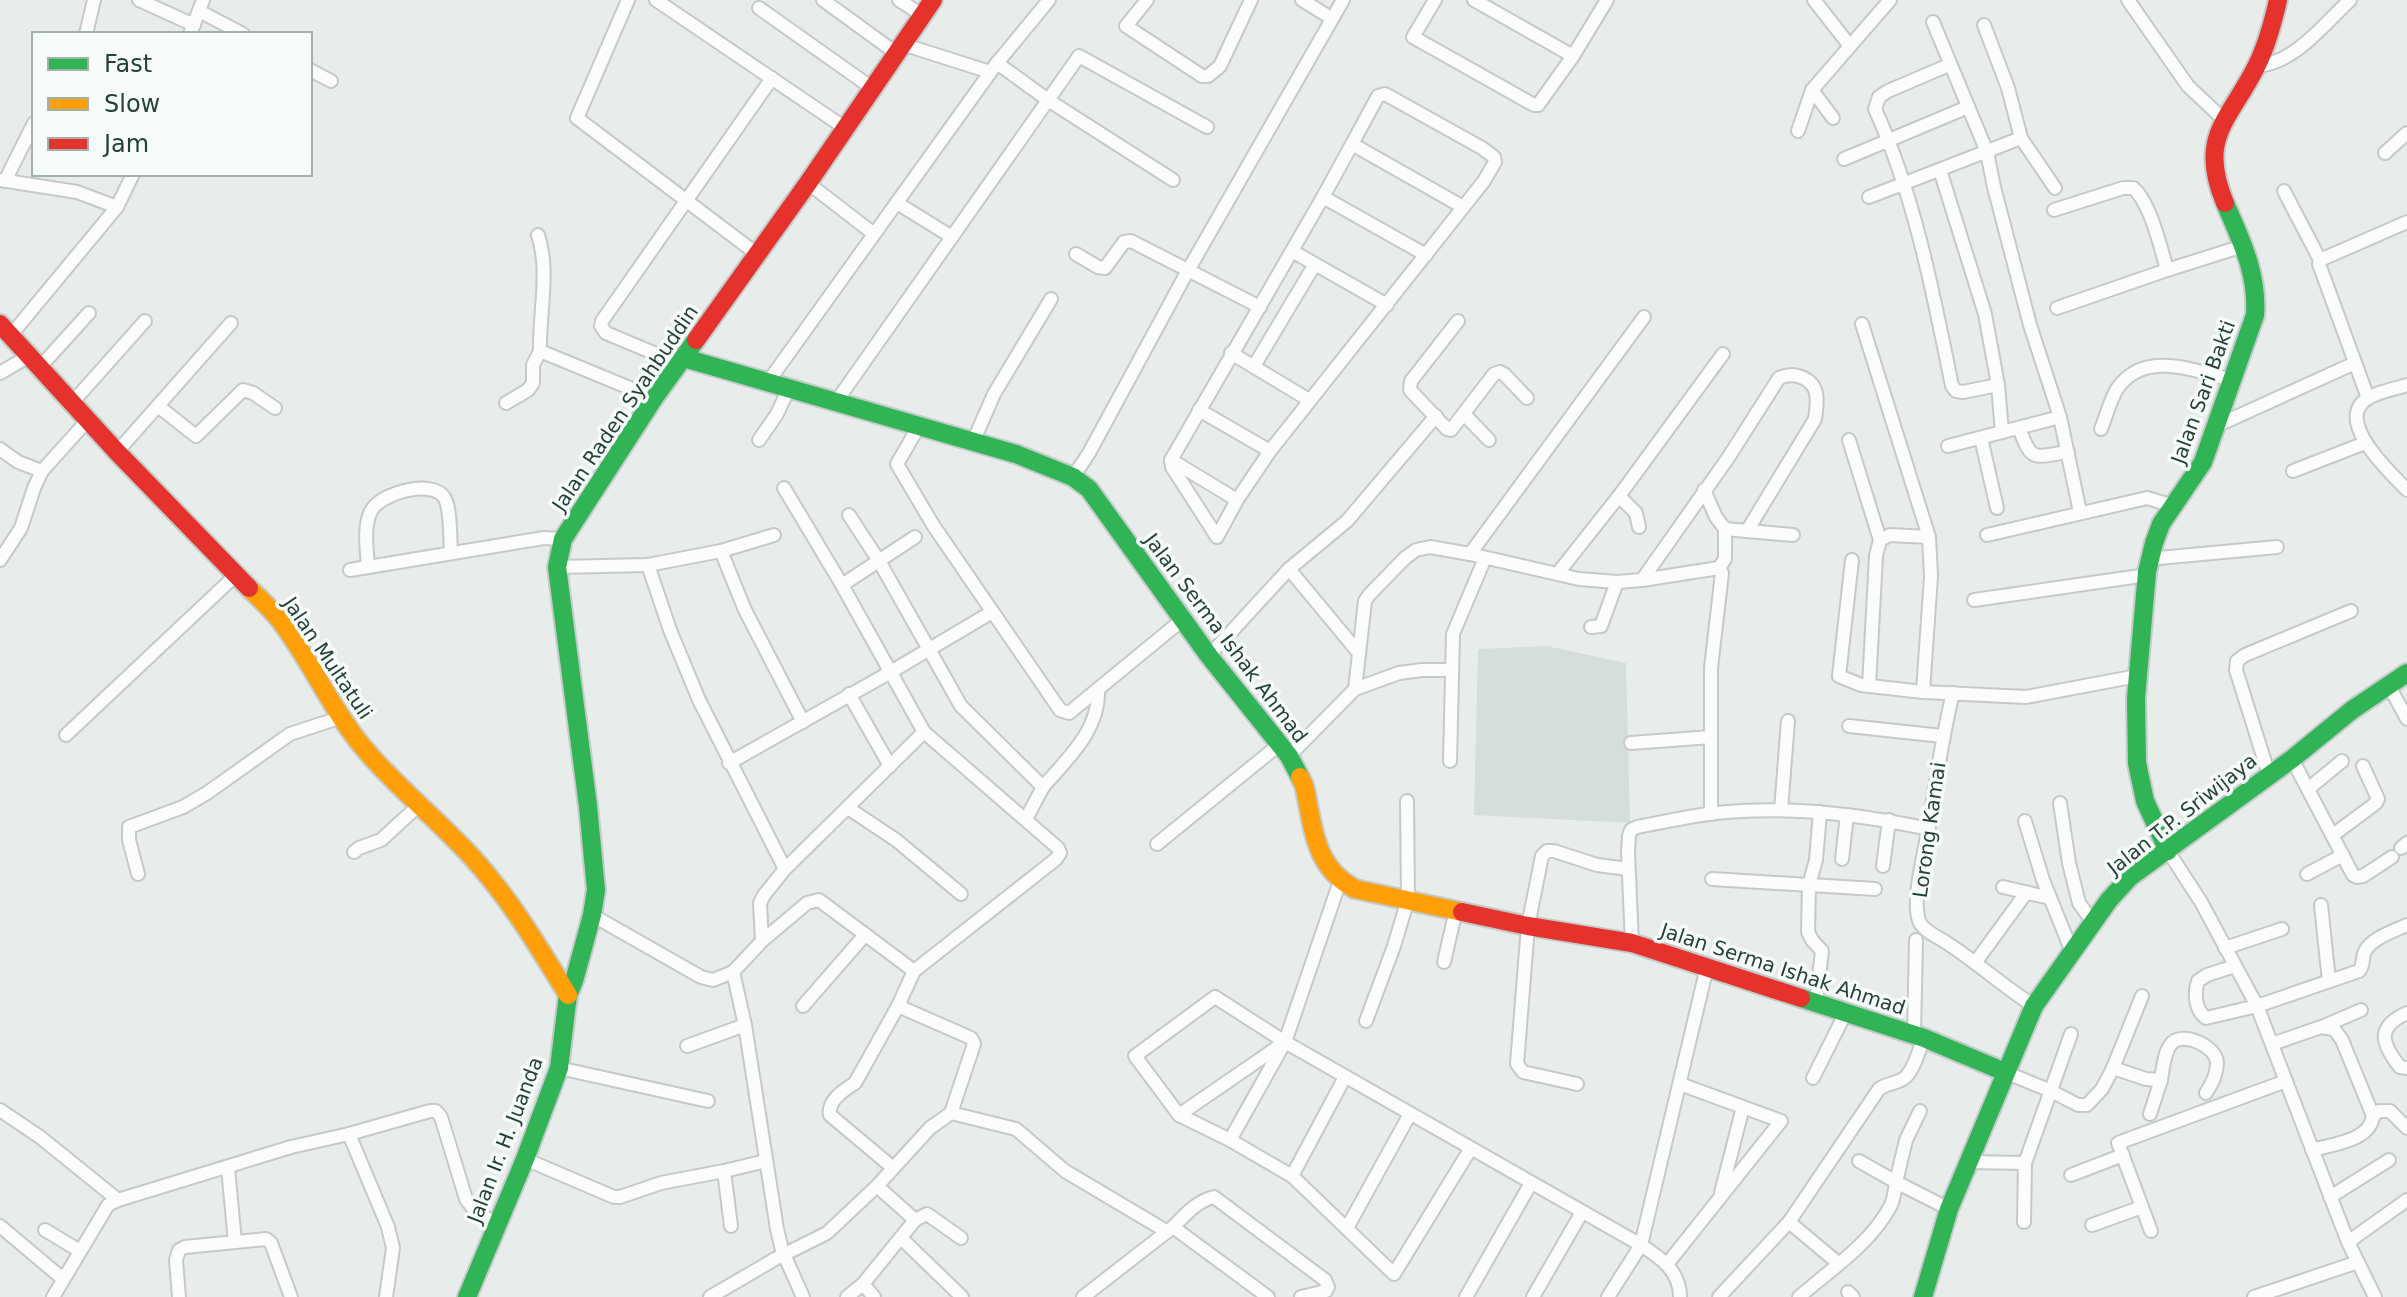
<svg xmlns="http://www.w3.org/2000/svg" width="2407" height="1297" font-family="'DejaVu Sans',sans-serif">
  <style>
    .built { fill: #d6dedb }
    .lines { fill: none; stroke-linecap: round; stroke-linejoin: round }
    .street-casing { stroke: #c5cac8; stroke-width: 16 }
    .fast-casing { stroke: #c3cbc8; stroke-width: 22 }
    .slow-casing { stroke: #c3cbc8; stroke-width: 22 }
    .jam-casing { stroke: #c3cbc8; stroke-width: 22 }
    .street { stroke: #fcfcfc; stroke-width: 12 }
    .fast { stroke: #30b455; stroke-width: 18 }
    .slow { stroke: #ff9f0a; stroke-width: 18 }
    .jam { stroke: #e5322d; stroke-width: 18 }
    .labels { text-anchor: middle; stroke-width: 7; stroke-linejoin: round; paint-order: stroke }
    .street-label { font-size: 20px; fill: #24423a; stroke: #f7fbf9 }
  </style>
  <rect width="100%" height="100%" fill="#e8edeb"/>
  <path class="built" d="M1547,646L1626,663L1630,823L1474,815L1478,649Z"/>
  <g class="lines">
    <defs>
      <g id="street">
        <path d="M139,0L194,25"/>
        <path d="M628,0L577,118L757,254"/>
        <path d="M656,0L845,128"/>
        <path d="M823,0L896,53"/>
        <path d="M899,0L922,15"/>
        <path d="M1147,0L1126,26L1202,76H1208L1220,66L1251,0"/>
        <path d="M1302,0L1331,18"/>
        <path d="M1435,0L1413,37L1534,105H1538L1573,56L1607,0"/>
        <path d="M1474,0L1573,56"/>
        <path d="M1814,0L1850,46"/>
        <path d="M2128,0L2188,86L2223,119"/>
        <path d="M759,8L872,88"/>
        <path d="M199,11L243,34"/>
        <path d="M1933,22L1987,152L1994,187L2030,325L2060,417L2080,512"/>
        <path d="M86,34L94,0"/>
        <path d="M190,34L203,0"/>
        <path d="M902,44L990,72"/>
        <path d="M997,63L1048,100L1173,180"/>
        <path d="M1949,65L1888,91L1879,97L1875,109C1915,197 1933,292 1952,386L1956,391L1963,392L1998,385"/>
        <path d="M2257,66C2295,63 2324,24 2350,0"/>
        <path d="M310,70L331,81"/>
        <path d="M1812,90L1833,118"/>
        <path d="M1798,131L1812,90L1890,0"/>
        <path d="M2021,138L2055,188"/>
        <path d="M1352,144L1378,96L1385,94L1482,148L1494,157L1495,162L1484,181L1270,451L1237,500L1217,537L1172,467L1171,460L1323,197L1352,144L1463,207"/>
        <path d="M2385,153L2407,133"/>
        <path d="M1844,159L1968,107"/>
        <path d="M1940,170L1985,314L1998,385L2002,432"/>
        <path d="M0,180L77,192L117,207"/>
        <path d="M5,181L34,123"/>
        <path d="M808,183L874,234"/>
        <path d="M2284,191L2320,260L2319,264L2368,398"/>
        <path d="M1323,197L1426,255"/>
        <path d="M1869,197L2021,138L2008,88L1984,25"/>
        <path d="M897,203L952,237"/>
        <path d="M2054,210L2123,188H2133C2150,202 2161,248 2167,270L2243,246"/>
        <path d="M538,235C550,271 539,313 540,351L654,398"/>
        <path d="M1292,251L1387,305"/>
        <path d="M1076,254L1098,267L1105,268L1124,242L1131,241L1260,307"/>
        <path d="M2320,260L2407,222"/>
        <path d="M2057,308L2167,270"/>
        <path d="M1458,321L1411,381L1410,390L1447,429L1451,430L1494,374L1500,372L1504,374L1527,398"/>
        <path d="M1862,324L1929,537L1931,576L1923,692"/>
        <path d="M11,335L117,207L133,174"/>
        <path d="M1231,353L1309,400"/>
        <path d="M680,364L606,333L601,326L602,321L772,78"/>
        <path d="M1254,366L1315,264"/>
        <path d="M40,367L89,313"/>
        <path d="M0,373L29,356"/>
        <path d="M768,382L997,63L1049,0"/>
        <path d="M2407,385C2395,389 2381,391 2370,397C2330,418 2391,473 2407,490"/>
        <path d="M836,402L1079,56L1207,127"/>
        <path d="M72,403L145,321"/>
        <path d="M506,403L528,390L533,383V365L540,351"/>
        <path d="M158,406L196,436L243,390L253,393L275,408"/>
        <path d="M1199,410L1270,451"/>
        <path d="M1464,414L1489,440"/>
        <path d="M919,426L897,464L933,525L1060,710L1069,713L1182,620"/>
        <path d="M2216,426L2355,363"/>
        <path d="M2019,428C2032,463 2033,457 2068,452"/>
        <path d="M2101,429C2106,417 2110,400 2117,389C2144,349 2195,371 2232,380"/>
        <path d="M1981,438L1997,508"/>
        <path d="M759,440L777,414L789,388"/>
        <path d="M1849,440L1880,540"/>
        <path d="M973,442L994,394L1051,299"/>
        <path d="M1948,446L2060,417"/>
        <path d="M0,449L18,462L42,471"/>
        <path d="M117,452L231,323"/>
        <path d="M1171,460L1237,500"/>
        <path d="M2293,471L2365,443"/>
        <path d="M1073,477L1089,453L1186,274L1343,0"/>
        <path d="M784,488L842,585L924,732"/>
        <path d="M1704,490L1716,517L1725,529V559L1719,568L1722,573L1711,668V814"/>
        <path d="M1619,496L1636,513L1639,527"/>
        <path d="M849,515L879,561L961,706L1043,787L1026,819"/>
        <path d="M1725,529L1793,535"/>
        <path d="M1987,535L2147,498L2174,506"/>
        <path d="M721,551L774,535"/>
        <path d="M1470,554L1644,317"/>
        <path d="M2148,559L2277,547"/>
        <path d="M0,560L21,528L34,488L42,471L87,421"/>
        <path d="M1852,560L1839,676L1861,685L1923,692L2026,697L2137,676"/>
        <path d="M648,565L670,630L699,700L785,869"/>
        <path d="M368,567C367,549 363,527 371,511C380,493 431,479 444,497C451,507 450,540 451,553"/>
        <path d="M557,567L648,565L721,551L745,610L803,722"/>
        <path d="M1289,569L1358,652"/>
        <path d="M350,570L544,538L563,539"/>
        <path d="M1558,573L1619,496L1723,354"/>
        <path d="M1642,580L1728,458L1779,378C1786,375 1791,374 1798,376C1820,382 1818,400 1815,419L1747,531"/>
        <path d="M842,585L915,537"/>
        <path d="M1974,600L2147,575"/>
        <path d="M1591,627L1601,626L1617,582"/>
        <path d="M1209,656L1289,569L1347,521L1436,416"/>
        <path d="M1869,686L1876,556L1880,540L1890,535L1929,537"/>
        <path d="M2389,686L2407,719"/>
        <path d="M1355,689L1365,601L1369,595L1405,558L1416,550L1430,547L1470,554L1579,579L1617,582L1642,580L1719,568"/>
        <path d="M1953,693C1942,737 1936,781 1929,826C1926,848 1910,902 1920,923C1926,933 1941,938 1950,945C1979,964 2004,987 2034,1006"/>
        <path d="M849,694L890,766"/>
        <path d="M1849,726L1942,736"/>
        <path d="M66,735L237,574"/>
        <path d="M1631,743L1711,737"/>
        <path d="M1289,756L1355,689L1399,673L1422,670H1452"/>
        <path d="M2292,759L2353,875L2357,877L2363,876L2392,857"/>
        <path d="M1450,761L1453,634L1485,558"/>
        <path d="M729,763L889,673L987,615"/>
        <path d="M2269,775L2236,670L2237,661L2245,655L2351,611"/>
        <path d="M1043,787C1067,759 1100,730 1098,690"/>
        <path d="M2308,789L2342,761"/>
        <path d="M2060,803L2069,863L2079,903L2094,924"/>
        <path d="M848,808L896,840L961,894"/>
        <path d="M1781,810L1788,721"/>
        <path d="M2025,821L2043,880L2072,952"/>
        <path d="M2333,835L2376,803L2378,799L2363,766"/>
        <path d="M1157,844L1280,744"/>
        <path d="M2401,848L2407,843"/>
        <path d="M2168,851L2201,902L2257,1006L2348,1242L2375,1297"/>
        <path d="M354,852L359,848L381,840L418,806"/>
        <path d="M1842,859L1847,815"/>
        <path d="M1883,866L1889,820"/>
        <path d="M138,874L129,840V827L183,807L207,793L290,734L339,718"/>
        <path d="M2307,874L2343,855"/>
        <path d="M1712,879L1875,889"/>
        <path d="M1340,881L1285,1042L1641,1245L1608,1297"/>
        <path d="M2003,887L2050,898"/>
        <path d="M2321,905L2329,981"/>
        <path d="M592,915L701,977L713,980L733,972L745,1025L777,1229L782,1250L803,1297"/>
        <path d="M1632,943L1628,853L1629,836L1631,830L1637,827C1663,822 1690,816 1716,813C1787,805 1859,814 1929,829"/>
        <path d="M2225,948L2282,929"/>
        <path d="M1444,962L1456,910"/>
        <path d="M1975,963L2026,893"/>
        <path d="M2235,966L2207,975L2198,981C2194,993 2195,1010 2206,1018L2257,1006L2359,971C2365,964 2361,959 2365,951C2372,938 2394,931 2407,925"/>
        <path d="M733,972L762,941L760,903L764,895L785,869L924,732L1058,848L1060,853L1056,859L914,971L819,900L807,903L762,941"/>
        <path d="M1816,1002L1822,951L1812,940L1808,932L1809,885L1816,860L1820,812"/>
        <path d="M803,1006L864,936"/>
        <path d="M898,1006L971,1038L974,1044L951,1113"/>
        <path d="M2407,1013C2376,1027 2381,1043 2400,1067L2407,1068"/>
        <path d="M1366,1021L1394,946L1408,899L1407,801"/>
        <path d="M2324,1026L2361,1010"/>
        <path d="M1914,1035L1916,940"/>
        <path d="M1285,1042L1179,1115L1230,1140L1292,1176L1394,1274L1471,1148"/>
        <path d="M2272,1044L2321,1027L2334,1029L2342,1040L2373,1116C2370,1141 2333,1144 2312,1150"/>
        <path d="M687,1046L745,1025"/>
        <path d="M559,1068L708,1101"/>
        <path d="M2113,1068L2142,996"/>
        <path d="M2005,1072L2051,1091L2078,1105H2087L2102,1089L2113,1068L2146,1079L2161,1080C2163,1069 2164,1051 2172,1043C2184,1031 2217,1047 2217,1063C2217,1074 2212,1084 2206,1093"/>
        <path d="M1813,1078L1846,1012"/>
        <path d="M1577,1084L1523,1072L1517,1064L1528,926L1542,856L1547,851H1554L1597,865L1628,869"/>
        <path d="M0,1110L40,1137L118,1200"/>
        <path d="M2150,1114L2161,1080"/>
        <path d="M1179,1115L1135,1056L1215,997L1285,1042L1230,1140"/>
        <path d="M2373,1116L2379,1111H2390L2407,1128"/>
        <path d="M349,1134L388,1227L393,1248L386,1297"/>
        <path d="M525,1159L614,1197H620L661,1183L724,1171L766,1161"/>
        <path d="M1859,1161L1896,1182L1906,1140L1920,1111"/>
        <path d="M1968,1162L2025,1163"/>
        <path d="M892,1167L830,1115C827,1101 844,1090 855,1083L898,1006L914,971"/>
        <path d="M228,1168L235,1242"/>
        <path d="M724,1171L731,1226"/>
        <path d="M2071,1175L2123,1155"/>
        <path d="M1292,1176L1345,1077"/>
        <path d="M877,1186L915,1220"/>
        <path d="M1721,1193L1743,1107"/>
        <path d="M2330,1197L2389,1160"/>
        <path d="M1789,1222L1838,1263"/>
        <path d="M2024,1222L2025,1163L2071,1034"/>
        <path d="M2092,1225L2142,1207"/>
        <path d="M0,1226L63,1279"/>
        <path d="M1173,1227C1185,1215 1197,1201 1214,1197L1325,1280L1328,1287L1326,1291L1301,1297"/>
        <path d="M1347,1228L1410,1114"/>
        <path d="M45,1230L80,1251"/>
        <path d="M2151,1231L2118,1143L2286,1081"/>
        <path d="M901,1238L962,1297"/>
        <path d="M2348,1242L2407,1200"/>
        <path d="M1668,1263L1781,1121L1680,1084"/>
        <path d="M863,1284L874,1297"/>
        <path d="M1848,1292L1853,1297"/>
        <path d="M53,1297L108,1205L118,1200L291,1147L349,1134L430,1111H436L441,1117L466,1199L476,1212L498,1225"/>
        <path d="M179,1297L176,1260L179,1250L185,1247L266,1239L271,1243L291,1297"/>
        <path d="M710,1297L775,1259L827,1233L877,1186L930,1128L951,1113L1016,1129L1065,1171L1166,1231"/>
        <path d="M847,1297L863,1284L915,1220L927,1214L961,1238"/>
        <path d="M1083,1297L1173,1227L1268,1297"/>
        <path d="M1466,1297L1531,1183"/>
        <path d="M1533,1297L1582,1212"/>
        <path d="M1680,1297C1680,1271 1661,1258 1641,1245L1707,967"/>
        <path d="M1719,1297L1789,1222L1879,1089C1887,1083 1895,1084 1903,1079C1914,1072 1919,1049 1924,1038"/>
        <path d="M1799,1297C1830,1270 1870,1244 1890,1207C1894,1200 1895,1190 1896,1182L1949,1209"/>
        <path d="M2254,1297L2358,1262"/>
      </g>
      <g id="fast">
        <path d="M684,358L1016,454L1073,477L1089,489L1209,656L1289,756L1300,777"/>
        <path d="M2168,851L2145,801L2137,763L2136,698L2147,572L2154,543L2161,524L2203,462L2255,315C2258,274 2241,240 2225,203"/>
        <path d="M1801,998L1924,1038L2005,1072"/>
        <path d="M467,1297L525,1159L559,1068L568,995L574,981L592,915L596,890L588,806L557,567L563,539L654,398L696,340"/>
        <path d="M1923,1297L1949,1209L2034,1006L2109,900L2130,877L2292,759L2352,710L2407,673"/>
      </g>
      <g id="slow">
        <path d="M249,588C259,598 270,608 279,619C310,659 330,707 362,746C395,786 435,817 470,855C509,897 538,946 568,995"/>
        <path d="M1300,777L1304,785C1314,828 1313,866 1355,889L1462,912"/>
      </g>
      <g id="jam">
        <path d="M2225,203C2197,136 2230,120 2257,65C2267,45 2273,22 2278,0"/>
        <path d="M0,324L117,452L249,588"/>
        <path d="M696,340L808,183L933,0"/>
        <path d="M1462,912L1528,926L1632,943L1801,998"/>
      </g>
    </defs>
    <use href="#street" class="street-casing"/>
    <use href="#fast" class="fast-casing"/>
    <use href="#slow" class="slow-casing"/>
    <use href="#jam" class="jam-casing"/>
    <use href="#street" class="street"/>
    <use href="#fast" class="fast"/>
    <use href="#slow" class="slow"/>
    <use href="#jam" class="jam"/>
  </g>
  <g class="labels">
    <g class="street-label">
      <text transform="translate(2203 392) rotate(-70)" y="7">Jalan Sari Bakti</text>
      <text transform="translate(625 408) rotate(-56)" y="7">Jalan Raden Syahbuddin</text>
      <text transform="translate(1226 638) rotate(53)" y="7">Jalan Serma Ishak Ahmad</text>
      <text transform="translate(328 658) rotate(56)" y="7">Jalan Multatuli</text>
      <text transform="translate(2182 814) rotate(-38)" y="7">Jalan T.P. Sriwijaya</text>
      <text transform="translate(1929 830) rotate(-82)" y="7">Lorong Kamai</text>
      <text transform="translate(1783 969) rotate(18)" y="7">Jalan Serma Ishak Ahmad</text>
      <text transform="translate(505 1140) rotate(-69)" y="7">Jalan Ir. H. Juanda</text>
    </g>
  </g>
  <rect x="32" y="32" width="280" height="144" fill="#f7fbf9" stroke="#a3b1ad" stroke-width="2"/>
  <rect x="48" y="58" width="40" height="12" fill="#30b455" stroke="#a3b1ad" stroke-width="2"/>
  <text x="104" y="72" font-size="24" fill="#24423a">Fast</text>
  <rect x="48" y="98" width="40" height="12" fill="#ff9f0a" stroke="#a3b1ad" stroke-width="2"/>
  <text x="104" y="112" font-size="24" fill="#24423a">Slow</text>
  <rect x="48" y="138" width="40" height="12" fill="#e5322d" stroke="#a3b1ad" stroke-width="2"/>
  <text x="104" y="152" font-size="24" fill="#24423a">Jam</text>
</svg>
